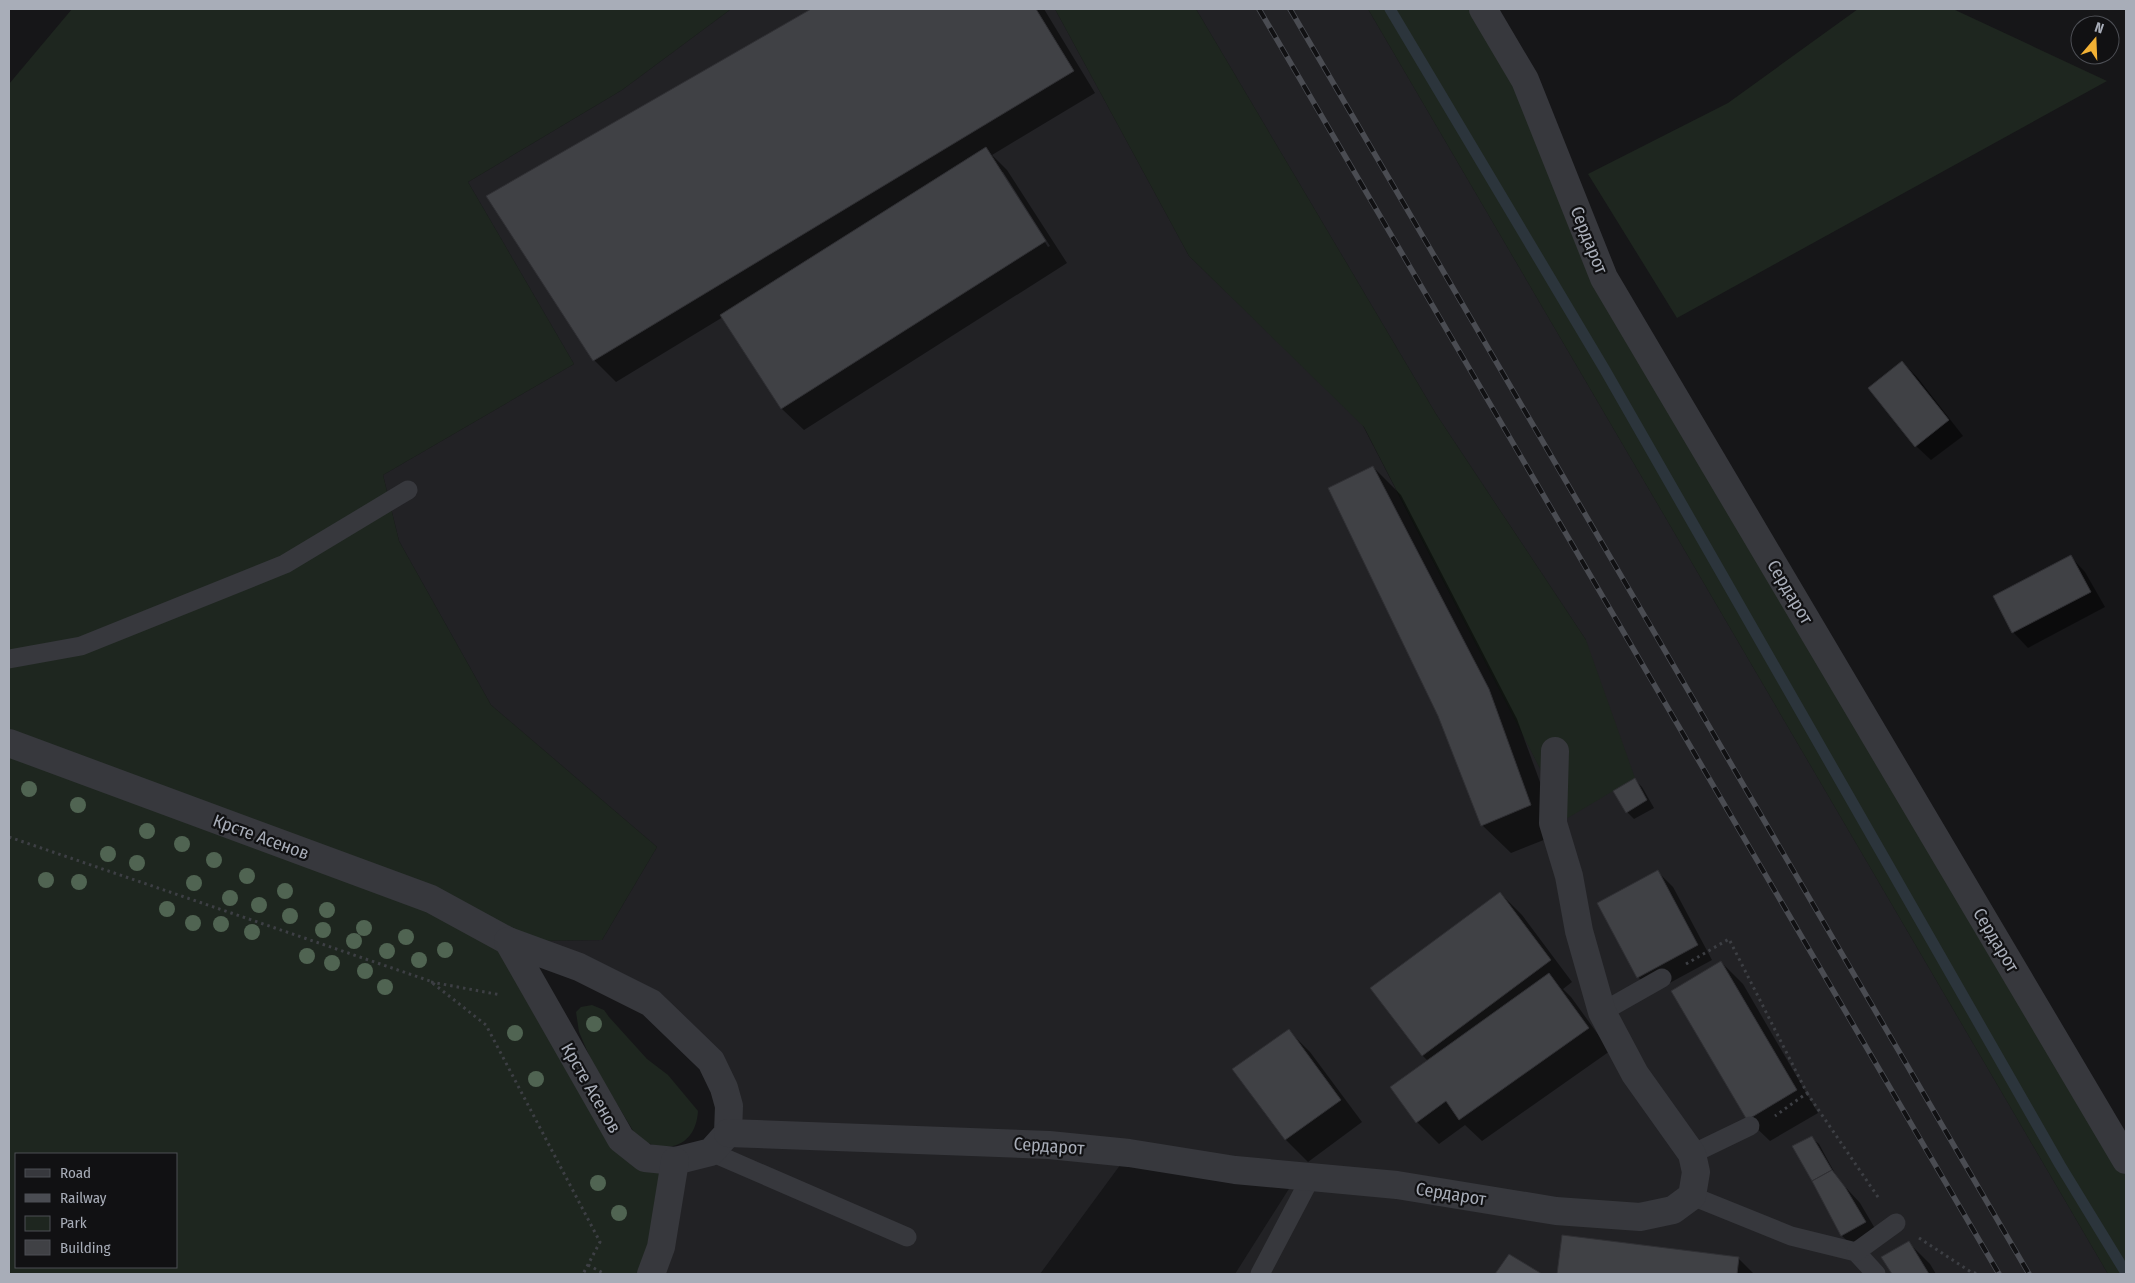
<svg xmlns="http://www.w3.org/2000/svg" width="2135" height="1283" font-family="'Fira Sans Condensed',sans-serif">
  <style>
    .built { fill: #222225 }
    .green { fill: #1e261f; fill-rule: evenodd }
    .shadow { fill: #0007; fill-rule: evenodd }
    .lines { fill: none; stroke-linecap: round; stroke-linejoin: round }
    .stream { stroke: #2c353c; stroke-width: 11 }
    .building { fill: #404145; stroke: #303034 }
    .path { stroke: #3d3f44; stroke-width: 3; stroke-dasharray: 2.5 4; stroke-linecap: butt }
    .lane { stroke: #37383d; stroke-width: 19 }
    .street { stroke: #37383d; stroke-width: 28 }
    .rail-casing { stroke: #4a4c52; stroke-width: 5.5 }
    .rail { stroke: #111113; stroke-width: 4; stroke-dasharray: 11; stroke-linecap: butt }
    .tree { fill: #506452 }
    .labels { text-anchor: middle; stroke-width: 4.5; stroke-linejoin: round; paint-order: stroke }
    .street-label { font-size: 18px; fill: #a8adb8; stroke: #111113 }
  </style>
  <rect width="100%" height="100%" fill="#161618"/>
  <path class="built" d="M731,9H1055L1189,256L1361,422L1566,818L1586,640L1436,414L1196,9H1368L2108,1274H1235L1297,1176L1129,1153L1040,1274H651L675,1161L711,1152L729,1106L651,1003L508,941L602,940L657,847L491,705L399,541L383,475L574,364L468,182L622,90Z"/>
  <g class="green">
    <path d="M72,9H731L622,90L468,182L574,364L383,475L399,541L491,705L657,847L602,940L531,941L9,736V84Z"/>
    <path d="M1055,9H1196L1436,414L1586,640L1635,778L1566,819L1364,427L1189,256Z"/>
    <path d="M1368,9H1483L1604,278L2126,1160V1274H2108Z"/>
    <path d="M1858,9H1953L2107,81L1677,318L1588,174L1728,103Z"/>
    <path d="M9,743L508,941L621,1139L675,1161L651,1274H9ZM16,1154H176V1267H16Z"/>
    <path d="M592,1005L604,1010L609,1017L647,1059L668,1075L698,1111C697,1131 686,1147 664,1147C656,1147 646,1142 638,1139L592,1062L579,1032L576,1012L581,1007Z"/>
  </g>
  <g class="shadow">
    <path d="M813,9H1044L1095,93L992,155L1007,170L1067,263L804,430L782,409L723,317L616,382L594,360L487,196ZM1000,172H1003L1050,246L1048,247Z"/>
    <path d="M1902,362L1917,377L1963,436L1931,460L1916,446Z"/>
    <path d="M1373,467L1401,495L1517,719L1559,834L1511,853L1482,825Z"/>
    <path d="M2071,557L2085,572L2105,607L2028,648L2014,633L1995,597Z"/>
    <path d="M1635,780L1642,787L1654,808L1634,819L1627,812Z"/>
    <path d="M1658,872L1673,887L1712,960L1653,992L1638,977Z"/>
    <path d="M1500,893L1522,915L1572,982L1563,989L1571,997L1610,1051L1482,1141L1465,1125L1439,1144L1417,1122L1428,1061L1422,1055Z"/>
    <path d="M1721,962L1743,984L1818,1113L1770,1141L1748,1120Z"/>
    <path d="M1288,1030L1310,1052L1362,1122L1308,1162L1286,1140L1234,1070Z"/>
    <path d="M1811,1137L1819,1144L1838,1179L1860,1203L1880,1237L1857,1250L1842,1236L1813,1180Z"/>
    <path d="M1563,1237L1738,1258L1754,1274H1558Z"/>
    <path d="M1908,1242L1930,1264L1936,1274H1893L1883,1257Z"/>
  </g>
  <g class="lines">
    <path class="stream" d="M1390,9L1605,370L2060,1165L2126,1273"/>
  </g>
  <g class="building">
    <path d="M811,9H1036L1074,71L593,361L486,196Z"/>
    <path d="M986,147L1046,241L781,409L720,315Z"/>
    <path d="M1902,361L1949,420L1915,447L1868,388Z"/>
    <path d="M1373,466L1489,689L1531,805L1481,826L1438,716L1328,488Z"/>
    <path d="M2071,555L2091,592L2012,633L1993,596Z"/>
    <path d="M1635,778L1647,800L1626,813L1613,791Z"/>
    <path d="M1658,870L1698,945L1637,978L1597,903Z"/>
    <path d="M1500,892L1551,960L1422,1056L1370,988Z"/>
    <path d="M1721,961L1797,1090L1747,1120L1671,991Z"/>
    <path d="M1549,973L1589,1028L1459,1120L1446,1101L1416,1123L1390,1087Z"/>
    <path d="M1289,1029L1341,1100L1285,1140L1232,1069Z"/>
    <path d="M1812,1136L1832,1170L1812,1181L1792,1146Z"/>
    <path d="M1832,1170L1845,1187L1866,1222L1841,1236L1812,1181Z"/>
    <path d="M1562,1235L1739,1257L1737,1274H1557Z"/>
    <path d="M1909,1241L1929,1274H1892L1881,1257Z"/>
    <path d="M1509,1254L1542,1274H1495Z"/>
  </g>
  <g class="lines">
    <g class="path">
      <path d="M9,837L430,981L486,1025L600,1242L583,1274"/>
      <path d="M1686,964L1729,939L1807,1093L1775,1116"/>
      <path d="M431,982L501,995"/>
      <path d="M1807,1093L1880,1200"/>
      <path d="M1919,1238L1971,1272L1978,1274"/>
      <path d="M588,1265L605,1274"/>
    </g>
    <g class="lane">
      <path d="M9,659L81,646L285,564L408,490"/>
      <path d="M1602,1012L1662,978"/>
      <path d="M711,1152L907,1237"/>
      <path d="M1692,1154L1750,1126"/>
      <path d="M1692,1196L1791,1236L1856,1252L1876,1274"/>
      <path d="M1856,1252L1896,1223"/>
      <path d="M1260,1274L1311,1177"/>
    </g>
    <g class="street">
      <path d="M1483,9L1525,80L1604,278L2126,1160"/>
      <path d="M9,743L431,899L508,941"/>
      <path d="M508,941L579,967L651,1003L711,1061L724,1088L729,1106L728,1133L711,1152L675,1161L645,1158L621,1139Z"/>
      <path d="M728,1133L1049,1145L1129,1153L1235,1170L1397,1185L1556,1211L1640,1217L1673,1210L1692,1196L1696,1172L1692,1154L1635,1074L1602,1012L1579,931L1569,876L1553,823L1555,751"/>
      <path d="M651,1274L661,1247L675,1161"/>
    </g>
    <defs>
      <g id="rail">
        <path d="M1259,9L1999,1274"/>
        <path d="M1290,9L2029,1274"/>
      </g>
    </defs>
    <use href="#rail" class="rail-casing"/>
    <use href="#rail" class="rail"/>
  </g>
  <g class="tree">
    <circle cx="29" cy="789" r="8"/>
    <circle cx="78" cy="805" r="8"/>
    <circle cx="147" cy="831" r="8"/>
    <circle cx="182" cy="844" r="8"/>
    <circle cx="108" cy="854" r="8"/>
    <circle cx="214" cy="860" r="8"/>
    <circle cx="137" cy="863" r="8"/>
    <circle cx="247" cy="876" r="8"/>
    <circle cx="46" cy="880" r="8"/>
    <circle cx="79" cy="882" r="8"/>
    <circle cx="194" cy="883" r="8"/>
    <circle cx="285" cy="891" r="8"/>
    <circle cx="230" cy="898" r="8"/>
    <circle cx="259" cy="905" r="8"/>
    <circle cx="167" cy="909" r="8"/>
    <circle cx="327" cy="910" r="8"/>
    <circle cx="290" cy="916" r="8"/>
    <circle cx="193" cy="923" r="8"/>
    <circle cx="221" cy="924" r="8"/>
    <circle cx="364" cy="928" r="8"/>
    <circle cx="323" cy="930" r="8"/>
    <circle cx="252" cy="932" r="8"/>
    <circle cx="406" cy="937" r="8"/>
    <circle cx="354" cy="941" r="8"/>
    <circle cx="445" cy="950" r="8"/>
    <circle cx="387" cy="951" r="8"/>
    <circle cx="307" cy="956" r="8"/>
    <circle cx="419" cy="960" r="8"/>
    <circle cx="332" cy="963" r="8"/>
    <circle cx="365" cy="971" r="8"/>
    <circle cx="385" cy="987" r="8"/>
    <circle cx="594" cy="1024" r="8"/>
    <circle cx="515" cy="1033" r="8"/>
    <circle cx="536" cy="1079" r="8"/>
    <circle cx="598" cy="1183" r="8"/>
    <circle cx="619" cy="1213" r="8"/>
  </g>
  <g class="labels">
    <g class="street-label">
      <text transform="translate(1589 240) rotate(68)" y="6">Сердарот</text>
      <text transform="translate(1790 592) rotate(59)" y="6">Сердарот</text>
      <text transform="translate(261 837) rotate(20)" y="6">Крсте Асенов</text>
      <text transform="translate(1996 940) rotate(59)" y="6">Сердарот</text>
      <text transform="translate(591 1088) rotate(60)" y="6">Крсте Асенов</text>
      <text transform="translate(1049 1146) rotate(4)" y="6">Сердарот</text>
      <text transform="translate(1451 1194) rotate(9)" y="6">Сердарот</text>
    </g>
  </g>
  <rect width="2135" height="1283" fill="none" stroke="#a8adb8" stroke-width="20"/>
  <rect x="15" y="1153" width="162" height="115" fill="#111113" stroke="#4d4f55"/>
  <rect x="25" y="1169" width="25" height="8" fill="#37383d" stroke="#4d4f55"/>
  <text x="60" y="1178" font-size="15" fill="#a8adb8">Road</text>
  <rect x="25" y="1194" width="25" height="8" fill="#4a4c52" stroke="#4d4f55"/>
  <text x="60" y="1203" font-size="15" fill="#a8adb8">Railway</text>
  <rect x="25" y="1216" width="25" height="15" fill="#1e261f" stroke="#4d4f55"/>
  <text x="60" y="1228" font-size="15" fill="#a8adb8">Park</text>
  <rect x="25" y="1240" width="25" height="15" fill="#404145" stroke="#4d4f55"/>
  <text x="60" y="1253" font-size="15" fill="#a8adb8">Building</text>
  <g transform="translate(2095 40) rotate(19)"><circle r="24" fill="#111113" stroke="#4d4f55"/>
  <path d="M0-4L9 19L0 12L-9 19Z" fill="#f2b134"/>
  <text y="-8" font-size="14" font-weight="bold" text-anchor="middle" fill="#a8adb8">N</text>
  </g>
</svg>
